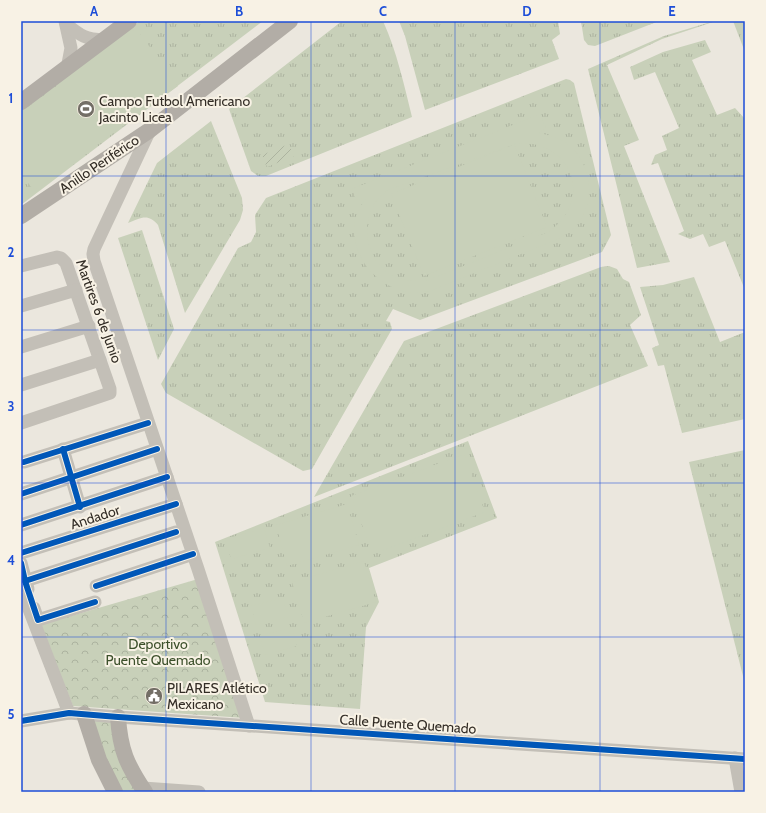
<svg xmlns="http://www.w3.org/2000/svg" width="766" height="813" font-family="Cabin,sans-serif">
  <style>
    .grass { fill: url(#grass-tufts) }
    .forest { fill: url(#forest-crowns) }
    .garden { fill: url(#garden-furrows) }
    .pitch { fill: #c8d0b9; fill-rule: evenodd }
    .lines { fill: none; stroke-linecap: round; stroke-linejoin: round }
    .minor { stroke: #c3bfb7; stroke-width: 13 }
    .major { stroke: #b2ada6; stroke-width: 16 }
    .cycleway-casing { stroke: #f8f2e5; stroke-width: 8 }
    .cycleway { stroke: #0057b8; stroke-width: 6 }
    .grid { fill: none; stroke: #1d4ed8; stroke-width: 1; stroke-opacity: 0.55 }
    .labels { text-anchor: middle; stroke-width: 4; stroke-linejoin: round; paint-order: stroke }
    .poi-label { font-size: 14px; fill: #332d26; stroke: #f8f2e5; text-anchor: start }
    .street-label { font-size: 14px; fill: #332d26; stroke: #f8f2e5 }
    .park-label { font-size: 14px; fill: #3c502b; stroke: #f8f2e5 }
    .neatline { fill: none; stroke: #1d4ed8; stroke-width: 1.5 }
    .grid-label { font-size: 13px; text-anchor: middle; font-weight: bold; fill: #1d4ed8 }
  </style>
  <defs>
    <pattern id="grass-tufts" width="24" height="20" patternUnits="userSpaceOnUse"><rect width="24" height="20" fill="#c8d0b9"/><path d="M3 7l-1-3M5 7V3M7 7l1-3M15 17l-1-3M17 17v-4M19 17l1-3" fill="none" stroke="#acb39f"/></pattern>
    <pattern id="forest-crowns" width="20" height="18" patternUnits="userSpaceOnUse"><rect width="20" height="18" fill="#c8d0b9"/><path d="M2 6a3 3 0 1 1 6 0M12 15a3 3 0 1 1 6 0" fill="none" stroke="#acb39f"/></pattern>
    <pattern id="garden-furrows" width="10" height="10" patternUnits="userSpaceOnUse"><rect width="10" height="10" fill="#c8d0b9"/><path d="M-1 1l2-2M0 10L10 0M9 11l2-2" fill="none" stroke="#acb39f"/></pattern>
  </defs>
  <rect width="100%" height="100%" fill="#ebe7de"/>
  <g class="grass">
    <path d="M140,21H263L21,205V110Z"/>
    <path d="M342,21H383C397,52 404,85 412,117L266,176H258L251,171L229,109Z"/>
    <path d="M399,21H558L560,34L552,40L559,59L425,110L405,36Z"/>
    <path d="M581,21H659L595,46L588,45L584,40Z"/>
    <path d="M714,21H716L662,39L607,65L639,140L624,146L670,262L637,268L588,69L664,36Z"/>
    <path d="M733,21H745V52Z"/>
    <path d="M705,40L711,52L692,60L717,115L735,108L745,119V290L725,241L709,247L703,234L690,239L678,234L684,231L658,163L651,165L655,155L667,150L662,136L679,128L655,72L634,80L630,67L663,52Z"/>
    <path d="M566,79L570,80L574,83L611,235L602,252L420,320L393,309L386,321L390,322L392,329L312,469L303,471L166,393L161,384L238,248L251,242L256,232L255,215L266,198Z"/>
    <path d="M211,121L242,198L243,210L240,220L185,313L158,225C148,213 141,218 128,223L157,163Z"/>
    <path d="M142,230L174,329L158,360L118,238Z"/>
    <path d="M609,266L617,269L623,279L629,282L641,315L630,325L648,366L314,497L404,341L601,267Z"/>
    <path d="M694,277L720,342L745,332V419L682,433L664,365L658,366L652,348L659,345L640,287L663,285Z"/>
    <path d="M468,441L497,518L369,568L379,602L366,627L360,709L265,702L215,542Z"/>
    <path d="M745,450V684L689,462Z"/>
  </g>
  <g class="forest">
    <path d="M198,579L244,718L73,706L40,625Z"/>
    <path d="M86,716L111,720L142,792H119Z"/>
  </g>
  <path class="garden" d="M289,144L294,156L267,167L262,155Z"/>
  <g class="pitch">
    <path d="M136,28L178,86L34,191L21,173V112Z"/>
    <path d="M540,114L546,128L539,133C548,135 557,137 565,142C591,160 597,199 578,223C573,230 565,235 558,239L430,291C424,291 418,293 412,293C376,288 347,254 356,217C358,210 362,204 366,198L356,200L352,189ZM523,143C575,144 592,203 548,232L426,281C415,281 405,281 395,277C368,264 359,228 375,203C378,198 383,194 388,190L513,145L391,194L424,276L547,227L514,144Z"/>
    <path d="M464,454L485,512L373,554L351,496Z"/>
    <path d="M347,504L359,545L287,566L276,525Z"/>
    <path d="M264,528L270,548L231,559L225,539Z"/>
    <path d="M364,561L376,602L304,623L292,582Z"/>
    <path d="M283,598L288,617L256,625L251,606Z"/>
    <path d="M292,627L297,646L265,655L260,636Z"/>
  </g>
  <g class="lines">
    <g class="minor">
      <path d="M65,21L71,48L67,69"/>
      <path d="M66,24C81,36 85,39 104,40"/>
      <path d="M150,130L94,249L93,254L94,261L198,569L249,726"/>
      <path d="M21,266L57,257L61,258L66,263L110,389V393L21,423V422"/>
      <path d="M21,306L76,290"/>
      <path d="M21,347L89,326"/>
      <path d="M21,385L100,360"/>
      <path d="M63,449L80,507"/>
      <path d="M24,462L148,423"/>
      <path d="M21,494L157,449"/>
      <path d="M21,525L167,477"/>
      <path d="M21,553L176,504"/>
      <path d="M21,563L28,589"/>
      <path d="M25,581L176,532"/>
      <path d="M96,586L193,554"/>
      <path d="M25,599L69,713"/>
      <path d="M34,608L38,620L95,602"/>
      <path d="M21,721L69,713L118,717L745,759"/>
      <path d="M735,758L741,792"/>
      <path d="M143,788L199,792"/>
    </g>
    <g class="major">
      <path d="M21,102L129,21"/>
      <path d="M21,216L150,130L290,21"/>
      <path d="M84,714L99,760L115,792"/>
      <path d="M118,717C120,750 127,765 145,792"/>
    </g>
    <defs>
      <g id="cycleway">
        <path d="M63,449L80,507"/>
        <path d="M24,462L148,423"/>
        <path d="M21,494L157,449"/>
        <path d="M21,525L167,477"/>
        <path d="M21,553L176,504"/>
        <path d="M21,563L25,581L38,620L95,602"/>
        <path d="M25,581L176,532"/>
        <path d="M96,586L193,554"/>
        <path d="M21,721L69,713L118,717L745,759"/>
      </g>
    </defs>
    <use href="#cycleway" class="cycleway-casing"/>
    <use href="#cycleway" class="cycleway"/>
  </g>
  <path class="grid" d="M166,21V792M311,21V792M455,21V792M600,21V792M21,176H745M21,330H745M21,483H745M21,637H745"/>
  <defs>
    <symbol id="stadium-disc" viewBox="-11 -11 22 22"><circle r="9.5" fill="#736e66" stroke="#f8f2e5"/><path d="M0-5a6.5 5 0 1 0 0 10a6.5 5 0 1 0 0-10ZM-3.5-1.8h7v3.6h-7Z" fill="#fff"/></symbol>
    <symbol id="civic-disc" viewBox="-11 -11 22 22"><circle r="9.5" fill="#736e66" stroke="#f8f2e5"/><path d="M-.6-6.5H3V-4.5H.6V-3L4-1V1h2V6H-6V1h2V-1L-.6-3ZM-1.2 2.5V6h2.4V2.5Z" fill="#fff"/></symbol>
  </defs>
  <g fill-rule="evenodd">
    <use href="#stadium-disc" x="76" y="99" width="20" height="20"/>
    <use href="#civic-disc" x="144" y="686" width="20" height="20"/>
  </g>
  <g class="labels">
    <g class="poi-label">
      <text x="99" y="106">Campo Futbol Americano<tspan x="99" dy="16">Jacinto Licea</tspan></text>
      <text x="167" y="693">PILARES Atlético<tspan x="167" dy="16">Mexicano</tspan></text>
    </g>
    <g class="street-label">
      <text transform="translate(99 164) rotate(-34)" y="5">Anillo Periférico</text>
      <text transform="translate(99 311) rotate(70)" y="5">Martires 6 de Junio</text>
      <text transform="translate(95 517) rotate(-18)" y="5">Andador</text>
      <text transform="translate(408 724) rotate(4)" y="5">Calle Puente Quemado</text>
    </g>
    <g class="park-label">
      <text x="158" y="649">Deportivo<tspan x="158" dy="16">Puente Quemado</tspan></text>
    </g>
  </g>
  <rect width="766" height="813" fill="none" stroke="#f8f2e5" stroke-width="44"/>
  <rect x="22" y="22" width="722" height="769" class="neatline"/>
  <g class="grid-label">
    <text x="94" y="16">A</text>
    <text x="239" y="16">B</text>
    <text x="383" y="16">C</text>
    <text x="527" y="16">D</text>
    <text x="672" y="16">E</text>
    <text x="11" y="103">1</text>
    <text x="11" y="257">2</text>
    <text x="11" y="411">3</text>
    <text x="11" y="565">4</text>
    <text x="11" y="719">5</text>
  </g>
</svg>
